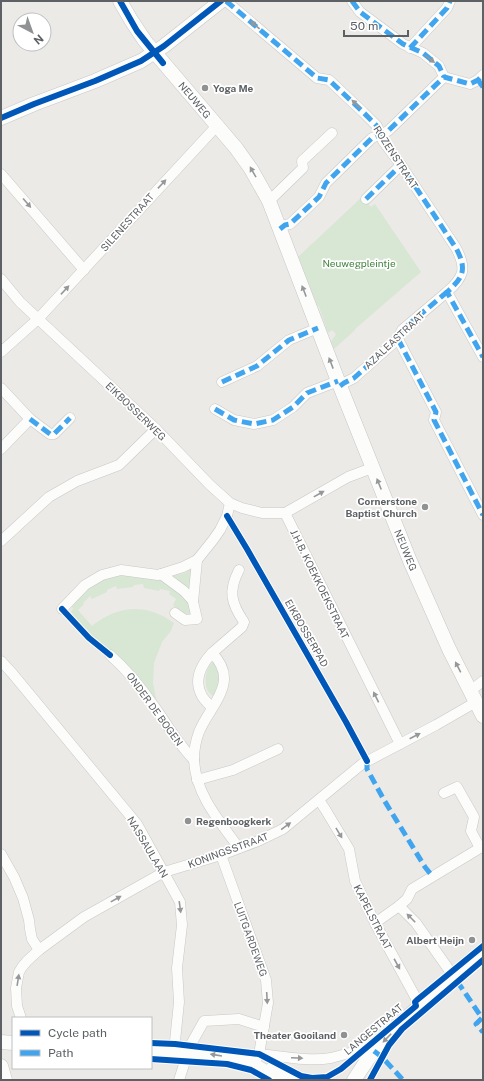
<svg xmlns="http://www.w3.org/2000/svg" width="484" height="1081" font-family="'Public Sans',sans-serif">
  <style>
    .green { fill: #d8e6d4 }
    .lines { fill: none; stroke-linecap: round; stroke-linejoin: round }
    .street-casing { stroke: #c8c8c7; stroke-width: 11 }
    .secondary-casing { stroke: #c6c7c7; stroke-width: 15 }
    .street { stroke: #fcfcfb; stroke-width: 10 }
    .secondary { stroke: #fcfcfb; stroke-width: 14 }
    .quiet { stroke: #40a5ee; stroke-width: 5; stroke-dasharray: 10 5; stroke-linecap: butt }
    .cycleway-casing { stroke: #fff; stroke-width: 8 }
    .cycleway { stroke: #0057b8; stroke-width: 6 }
    .oneway { fill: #959799 }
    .poi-dot { fill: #8f9192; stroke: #fff; stroke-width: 1.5 }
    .labels { text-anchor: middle; stroke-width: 3.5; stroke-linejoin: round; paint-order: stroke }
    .poi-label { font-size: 10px; font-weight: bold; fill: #5d6164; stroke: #fff; text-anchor: end }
    .street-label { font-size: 10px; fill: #5d6164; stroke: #fff }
    .park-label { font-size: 10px; fill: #41833d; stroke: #fff }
  </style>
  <rect width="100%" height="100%" fill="#eceae7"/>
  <g class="green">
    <path d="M362,197L371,207L375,204L421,272L355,329V330L334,349L331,342L336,334L332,330L328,333L319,307L317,305L298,257Z"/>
    <path d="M191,569V595L181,582L173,576L185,573Z"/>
    <path d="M118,574H144L171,583L189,603L192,612L190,614C184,615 178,609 173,605L176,599L169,594L170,591L160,589L159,591L144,588L143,584L134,585L133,587L117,589L116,586L107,590V592L92,599L90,596L83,603L84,604L78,610L92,626C118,605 147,603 174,623L171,631L162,642L154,663L153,683L157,703L112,653L88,633L73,616L71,612L73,609L72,607L84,592L98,581Z"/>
    <path d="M215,661C222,670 219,687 215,697C212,696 210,694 208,691C203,682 206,665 215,661Z"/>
  </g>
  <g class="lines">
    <defs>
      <g id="street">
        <path d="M226,1L317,78L329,80L363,112L377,126L383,141L401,165L456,248C467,269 464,277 447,292L483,357"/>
        <path d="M352,1L360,12L403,44L423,53L439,66L444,77"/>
        <path d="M410,48L447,8L450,1"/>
        <path d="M1,174L84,270"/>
        <path d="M366,199L401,165"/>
        <path d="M269,201L303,168L302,161L332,133"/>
        <path d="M280,229L285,225L290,224L319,197L326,183L372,138L388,131L444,77L470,84L478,80L483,75"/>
        <path d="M1,279L20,302L156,429L210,485L230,503L242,508L262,513H285L348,477L372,468"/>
        <path d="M398,339L436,412L434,420L483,515"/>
        <path d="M1,352L38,319L213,130L217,126"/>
        <path d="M222,382L257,366L289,340L318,328"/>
        <path d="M340,386L344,383L354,378L398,339L402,330L447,292"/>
        <path d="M1,388L30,419L1,449"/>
        <path d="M215,409L234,420L254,424L273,420L293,407L307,393L338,381"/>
        <path d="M30,419L50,434H54L70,418"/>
        <path d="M285,513L400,744"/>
        <path d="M1,541L49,497L77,481L119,465L156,429"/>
        <path d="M161,574L184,591L193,601"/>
        <path d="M62,609L85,585L102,575L121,570L158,575L183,567L197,560L213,540L220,530L227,516L230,503"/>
        <path d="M175,613L185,620L197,619L193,602L197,560"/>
        <path d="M212,653L242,627L244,622C231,603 228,591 239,570"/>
        <path d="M110,655C127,670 141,687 154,706C167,724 178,744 194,760"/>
        <path d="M1,661L12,673L137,824L180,902L182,925L177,968L179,1002L174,1051"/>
        <path d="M472,693L474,688L483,681"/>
        <path d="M212,708C209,704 204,700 202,696C193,680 201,665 212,653C241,682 210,705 199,732C196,740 194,751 194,759C195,794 220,822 239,848"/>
        <path d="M197,780L233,770L278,749"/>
        <path d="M319,800L325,809L349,849L355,881L375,923L417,1000L422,1006"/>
        <path d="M1,854L14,877L23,898L29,920L30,929L32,939L39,950"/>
        <path d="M221,855L266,980L268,1003L259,1054L254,1065"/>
        <path d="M399,906L416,923L454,977"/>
        <path d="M375,923L399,906L407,899L412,889L480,848L471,831L474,817L457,787L444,793"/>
        <path d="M21,1018L17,1006L16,988L19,972L22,967L27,961L39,950L84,917L164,872L221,855L258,841L283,829L362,764L436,725L476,702"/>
        <path d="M259,1054C280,1056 310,1062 331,1058C338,1056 346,1054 353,1052C358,1050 362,1047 367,1046L374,1051"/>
        <path d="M179,1080L190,1046L204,1021L239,1019L264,1027"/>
      </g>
      <g id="secondary">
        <path d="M120,1L131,20L145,41L236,148L251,169L269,201L340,386L410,561L449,649L483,716"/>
        <path d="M1,118L34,104L95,81L141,61L164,46L221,1"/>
        <path d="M1,1042L13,1043"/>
        <path d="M151,1049L188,1051L236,1059L254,1065L278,1080"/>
        <path d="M1,1066L5,1080"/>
        <path d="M272,1069L292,1080"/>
        <path d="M354,1080C361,1070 367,1059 375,1050C407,1014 446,984 483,953"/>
      </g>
    </defs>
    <use href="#street" class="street-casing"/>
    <use href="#secondary" class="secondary-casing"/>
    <use href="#street" class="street"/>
    <use href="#secondary" class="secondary"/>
    <g class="quiet">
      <path d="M226,1L317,78L329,80L363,112L377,126L383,141L401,165L456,248C467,269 464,277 447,292L483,357"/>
      <path d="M352,1L360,12L403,44L423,53L439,66L444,77"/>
      <path d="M410,48L447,8L450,1"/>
      <path d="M478,80L483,87"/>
      <path d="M366,199L401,165"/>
      <path d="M280,229L285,225L290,224L319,197L326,183L372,138L388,131L444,77L470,84L478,80L483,75"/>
      <path d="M398,339L436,412L434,420L483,515"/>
      <path d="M222,382L257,366L289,340L318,328"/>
      <path d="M340,386L344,383L354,378L398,339L402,330L447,292"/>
      <path d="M215,409L234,420L254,424L273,420L293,407L307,393L338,381"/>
      <path d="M30,419L50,434H54L70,418"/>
      <path d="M367,761V769L384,800L425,867L433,877"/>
      <path d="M457,981L482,1018L476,1024L483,1032"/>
      <path d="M374,1051L382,1057L403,1080"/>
    </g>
    <defs>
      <g id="cycleway">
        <path d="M120,1L137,31L163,63"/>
        <path d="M1,118L34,104L95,81L141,61L164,46L221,1"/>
        <path d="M227,516L247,549L346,722L367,761"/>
        <path d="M62,609L89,638L110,655"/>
        <path d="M151,1043L175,1044L259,1054L301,1076L312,1078L327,1077L341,1069L416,1006L415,1002L417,1000L483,946"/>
        <path d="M151,1059L227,1064L251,1070L269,1080"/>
        <path d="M370,1080L389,1045L402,1029L483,960"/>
      </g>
    </defs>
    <use href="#cycleway" class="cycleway-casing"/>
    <use href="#cycleway" class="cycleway"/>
  </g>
  <defs><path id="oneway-solid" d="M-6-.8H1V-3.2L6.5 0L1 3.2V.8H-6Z"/></defs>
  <g class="oneway">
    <use href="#oneway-solid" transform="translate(255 25) rotate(-140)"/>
    <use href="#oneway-solid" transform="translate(430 59) rotate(37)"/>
    <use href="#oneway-solid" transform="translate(356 104) rotate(-136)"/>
    <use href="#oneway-solid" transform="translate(253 172) rotate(-120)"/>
    <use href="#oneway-solid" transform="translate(162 184) rotate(-47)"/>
    <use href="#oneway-solid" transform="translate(27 203) rotate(49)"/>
    <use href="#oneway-solid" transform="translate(65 290) rotate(-47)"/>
    <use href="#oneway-solid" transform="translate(304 291) rotate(-111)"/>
    <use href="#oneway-solid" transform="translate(331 363) rotate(-111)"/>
    <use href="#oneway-solid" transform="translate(379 484) rotate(-112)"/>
    <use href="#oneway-solid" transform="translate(319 494) rotate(-29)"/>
    <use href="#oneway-solid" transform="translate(458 667) rotate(-117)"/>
    <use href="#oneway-solid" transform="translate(376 697) rotate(-116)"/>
    <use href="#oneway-solid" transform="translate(415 736) rotate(-27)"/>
    <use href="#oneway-solid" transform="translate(286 826) rotate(-36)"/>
    <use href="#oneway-solid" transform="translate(339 833) rotate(59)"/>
    <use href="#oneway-solid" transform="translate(116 899) rotate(-29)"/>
    <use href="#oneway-solid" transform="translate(180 907) rotate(82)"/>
    <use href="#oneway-solid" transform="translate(411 918) rotate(-135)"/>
    <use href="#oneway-solid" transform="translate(397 964) rotate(61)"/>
    <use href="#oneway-solid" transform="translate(18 980) rotate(-81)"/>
    <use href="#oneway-solid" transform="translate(267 998) rotate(87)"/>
    <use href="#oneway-solid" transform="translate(387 1038) rotate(134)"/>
    <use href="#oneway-solid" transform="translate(216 1055) rotate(-171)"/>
    <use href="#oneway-solid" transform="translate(297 1058) rotate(3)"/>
  </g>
  <g class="poi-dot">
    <circle cx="205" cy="88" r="4"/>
    <circle cx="425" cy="507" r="4"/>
    <circle cx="188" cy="821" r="4"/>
    <circle cx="472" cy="940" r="4"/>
    <circle cx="344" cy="1035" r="4"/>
  </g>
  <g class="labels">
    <g class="poi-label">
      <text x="213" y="92" text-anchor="start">Yoga Me</text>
      <text x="417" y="505">Cornerstone<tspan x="417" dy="12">Baptist Church</tspan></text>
      <text x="196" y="825" text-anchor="start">Regenboogkerk</text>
      <text x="464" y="944">Albert Heijn</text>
      <text x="336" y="1039">Theater Gooiland</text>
    </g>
    <g class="street-label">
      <text transform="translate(195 100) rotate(50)" y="4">NEUWEG</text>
      <text transform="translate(396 157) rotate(57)" y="4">ROZENSTRAAT</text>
      <text transform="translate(127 222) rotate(-48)" y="4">SILENESTRAAT</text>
      <text transform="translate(394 340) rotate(-43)" y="4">AZALEASTRAAT</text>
      <text transform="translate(136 411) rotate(44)" y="4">EIKBOSSERWEG</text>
      <text transform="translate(406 550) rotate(68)" y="4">NEUWEG</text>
      <text transform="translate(320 584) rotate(64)" y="4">J.H.B. KOEKKOEKSTRAAT</text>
      <text transform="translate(307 633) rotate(60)" y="4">EIKBOSSERPAD</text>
      <text transform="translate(155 709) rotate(54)" y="4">ONDER DE BOGEN</text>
      <text transform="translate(148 847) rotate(59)" y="4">NASSAULAAN</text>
      <text transform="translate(228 850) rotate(-20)" y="4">KONINGSSTRAAT</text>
      <text transform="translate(373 917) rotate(63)" y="4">KAPELSTRAAT</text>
      <text transform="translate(251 939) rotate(70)" y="4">LUITGARDEWEG</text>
      <text transform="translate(373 1029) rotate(-40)" y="4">LANGESTRAAT</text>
    </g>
    <g class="park-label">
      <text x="359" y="267">Neuwegpleintje</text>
    </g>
  </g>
  <rect width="484" height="1081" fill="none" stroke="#5d6164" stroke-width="4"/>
  <rect x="12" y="1017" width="140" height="52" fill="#ffffff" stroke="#bec0c1"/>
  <rect x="20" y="1030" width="20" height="6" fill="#0057b8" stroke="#bec0c1"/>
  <text x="48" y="1037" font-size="12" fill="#5d6164">Cycle path</text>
  <rect x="20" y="1050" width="20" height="6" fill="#40a5ee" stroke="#bec0c1"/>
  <text x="48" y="1057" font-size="12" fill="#5d6164">Path</text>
  <g transform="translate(32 32) rotate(139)"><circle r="19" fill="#ffffff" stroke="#bec0c1"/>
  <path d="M0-3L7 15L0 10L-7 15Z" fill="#8f9192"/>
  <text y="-6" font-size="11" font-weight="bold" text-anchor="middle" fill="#5d6164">N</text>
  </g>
  <path d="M344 30v6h64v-6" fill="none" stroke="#5d6164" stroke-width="2"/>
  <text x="350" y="30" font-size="12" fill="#5d6164" stroke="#ffffff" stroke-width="3" paint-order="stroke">50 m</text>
</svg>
